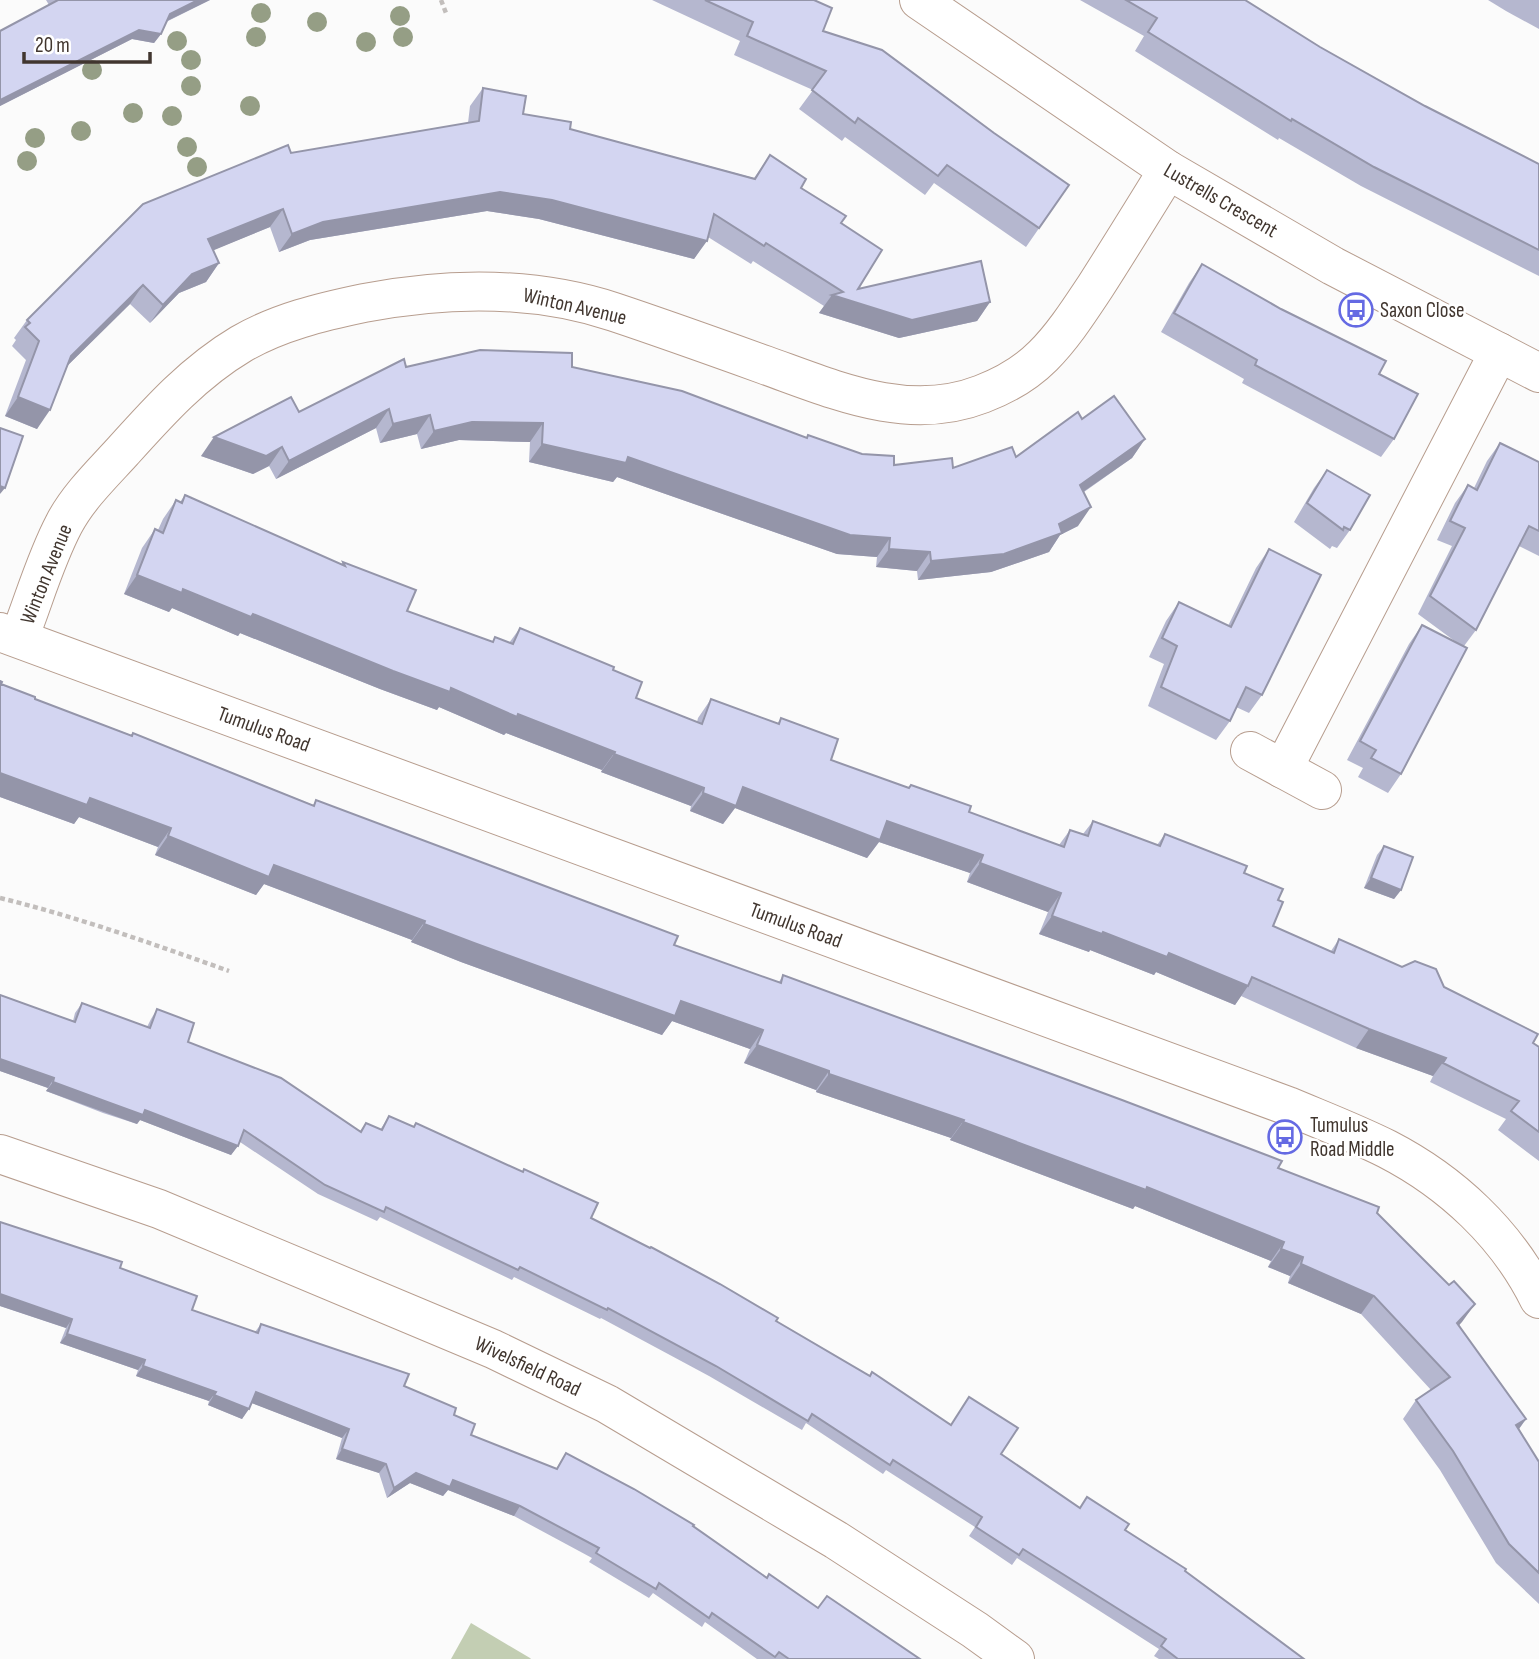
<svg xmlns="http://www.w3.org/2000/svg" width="1539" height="1659" font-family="'Sofia Sans Condensed',sans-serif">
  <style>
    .green { fill: #c3ceb3 }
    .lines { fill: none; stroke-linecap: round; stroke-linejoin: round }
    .minor-casing { stroke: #b79d8e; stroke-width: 40 }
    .path { stroke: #c2bebc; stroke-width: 4.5; stroke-dasharray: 5 3.5; stroke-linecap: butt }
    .minor { stroke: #fff; stroke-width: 38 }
    .tree { fill: #959e85 }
    .wall { fill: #b5b7cf }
    .shaded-wall { fill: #9495a9 }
    .building { fill: #d3d5f1; stroke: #9495a9; stroke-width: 2 }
    .labels { text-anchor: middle; stroke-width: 5; stroke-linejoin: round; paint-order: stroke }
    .street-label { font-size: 21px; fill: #41362f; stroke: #fff }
    .poi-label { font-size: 21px; fill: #41362f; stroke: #fff; text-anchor: start }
  </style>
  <rect width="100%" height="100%" fill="#fbfbfb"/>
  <path class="green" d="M471,1623L530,1658L531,1659H451Z"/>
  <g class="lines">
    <defs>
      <g id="minor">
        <path d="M919,0L1168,170L1333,266L1539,373"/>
        <path d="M0,632L1288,1106C1321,1120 1355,1133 1387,1149C1451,1182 1507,1234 1539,1299"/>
        <path d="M19,638C34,600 45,560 64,524C78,497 103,473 123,451C159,411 194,372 241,344C279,322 321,312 364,303C448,287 532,285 614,312C665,329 715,347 765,365C835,390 908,423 982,394C1003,386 1026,373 1043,356C1063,336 1079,311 1095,287C1120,248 1144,209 1168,170"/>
        <path d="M1250,751L1322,790"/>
        <path d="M1283,769L1499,352"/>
        <path d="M0,1154L159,1209L493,1349L607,1404L836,1540L975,1630L1015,1659"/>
      </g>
    </defs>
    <use href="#minor" class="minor-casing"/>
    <g class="path">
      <path d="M441,0L446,13"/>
      <path d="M0,898C78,917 153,944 229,971"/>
    </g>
    <use href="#minor" class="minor"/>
  </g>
  <g class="tree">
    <circle cx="261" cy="13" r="10"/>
    <circle cx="400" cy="16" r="10"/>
    <circle cx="317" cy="22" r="10"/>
    <circle cx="256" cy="37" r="10"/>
    <circle cx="403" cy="37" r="10"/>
    <circle cx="177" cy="41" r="10"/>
    <circle cx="366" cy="42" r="10"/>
    <circle cx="191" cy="60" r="10"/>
    <circle cx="92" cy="70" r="10"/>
    <circle cx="191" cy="86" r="10"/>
    <circle cx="250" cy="106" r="10"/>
    <circle cx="133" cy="113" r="10"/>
    <circle cx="172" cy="116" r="10"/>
    <circle cx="81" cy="131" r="10"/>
    <circle cx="35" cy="138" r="10"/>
    <circle cx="187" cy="147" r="10"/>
    <circle cx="27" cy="161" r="10"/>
    <circle cx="197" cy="167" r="10"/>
  </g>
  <g class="wall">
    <path d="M46,0H210L166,22L161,34L154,43L132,39L0,106V31L49,5Z"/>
    <path d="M652,0H814L823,31L994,133L1069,185L1026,247L934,183L925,195L845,137L842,141L799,109L813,90L734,55L740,41Z"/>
    <path d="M1080,0H1245L1320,47L1425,106L1539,164V276L1361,186L1279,138L1278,140L1135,51L1144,36Z"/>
    <path d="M1488,0H1539V29L1506,11Z"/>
    <path d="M483,88L523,114L570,129L754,178L770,155L801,188L841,223L858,289L990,302L977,321L899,338L819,313L824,306L753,261L751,264L708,237L694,259L539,219L487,211L310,240L279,252L270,227L213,250L219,263L206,282L179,293L150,323L130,304L67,366L37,429L5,416L26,360L12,346L16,340L14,338L27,320L291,153L468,123L470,106Z"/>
    <path d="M1202,264L1394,439L1381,457L1242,383L1244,379L1161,332L1189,283Z"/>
    <path d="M406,367H572L806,438L808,435L894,465L953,468L1016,457L1082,419L1145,439L1132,458L1084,492L1078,526L1060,535L1049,552L991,572L918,580L917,571L876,567L877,557L837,554L617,477L613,482L529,462L530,442L459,440L421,449L417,434L380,443L376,428L276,479L269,466L253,474L201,456L299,412Z"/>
    <path d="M1500,443L1539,462V556L1519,546L1476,630L1464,646L1401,774L1388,793L1358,777L1363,768L1347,760L1409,644L1422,625L1456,642L1418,614L1452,546L1437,540L1455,503L1468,485L1474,488L1487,461Z"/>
    <path d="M1327,470L1350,530L1337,548L1332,546L1330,549L1294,522L1314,488Z"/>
    <path d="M185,495L341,564L343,562L407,611L492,642L495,637L509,643L520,628L613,670L636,698L697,722L698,718L711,699L777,724L781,718L831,760L908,788L911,785L969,812L1059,845L1070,830L1083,834L1093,821L1157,845L1165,834L1244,873L1278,900L1273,926L1331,951L1339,939L1444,987L1539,1047V1161L1498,1130L1506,1119L1430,1082L1433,1076L1356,1048L1241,996L1235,1005L1156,972L1154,975L1090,950L1089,952L1039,934L1048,912L967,882L970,873L879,842L867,858L735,808L723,824L690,811L691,806L601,772L602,770L506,733L504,735L439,707L437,710L380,689L240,633L238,636L172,608L169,612L124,594L142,548L155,529L158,530L163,519L176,500L180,502Z"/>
    <path d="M1269,549L1262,695L1249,713L1236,707L1230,721L1216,740L1148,706L1164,664L1149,657L1166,621L1179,602L1228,626L1256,568Z"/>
    <path d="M0,681L1,684L35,699L131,735L133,733L313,805L316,800L674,945L779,982L783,975L1278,1168L1377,1213L1449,1285L1475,1304L1458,1326L1526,1419L1519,1429L1539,1462V1604L1496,1563L1440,1470L1403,1419L1416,1400L1431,1390L1361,1314L1288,1283L1290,1276L1268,1267L1271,1261L1135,1206L1133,1209L950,1140L951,1138L816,1092V1090L744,1063L750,1049L672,1021L662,1035L461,962L411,942L412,940L264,884L256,895L155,855L158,847L79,817L74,824L0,797Z"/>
    <path d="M1384,846L1401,890L1394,899L1364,888L1377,855Z"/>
    <path d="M0,995L73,1021L75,1013L82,1003L147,1027L151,1019L157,1009L188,1042L360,1131L366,1123L380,1130L389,1116L414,1127L416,1123L591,1218L776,1321L951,1425L969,1397L1001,1454L1080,1508L1087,1497L1125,1530L1185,1571L1304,1659H1159L1154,1656L1159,1649L1017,1558L1012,1565L969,1536L975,1527L886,1470L883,1474L806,1423L802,1430L709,1376L601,1318L600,1319L514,1277L512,1280L380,1217L377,1221L318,1194L240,1142L231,1155L140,1120L137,1124L103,1113L46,1091L48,1088L0,1071Z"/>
    <path d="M0,1222L120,1268L192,1310L255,1332L261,1324L404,1386L454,1415L471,1435L556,1469L566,1453L693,1526L767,1578L818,1608L920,1659H757L705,1622L702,1627L653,1593L649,1598L589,1562L592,1558L514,1516L448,1490L443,1496L410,1483L387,1498L379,1473L336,1459L342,1438L252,1403L242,1419L208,1405L209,1401L136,1376L138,1370L60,1343L66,1328L0,1306Z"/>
  </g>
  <g class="shaded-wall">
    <path d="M198,0H210L163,23L170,14Z"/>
    <path d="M139,30L161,34L154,43L132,39L0,106V100Z"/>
    <path d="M500,192L552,200L707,241L694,259L539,219L487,211L310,240L279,252L292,234L323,222Z"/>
    <path d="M283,209L270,227L195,258L208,239Z"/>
    <path d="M219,263L206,282L179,293L150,323L163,305L192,274Z"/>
    <path d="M143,285L130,304L58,375L71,356Z"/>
    <path d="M832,295L990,302L977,321L899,338L819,313Z"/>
    <path d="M18,397L50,410L37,429L5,416Z"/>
    <path d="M389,409L376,428L276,479L289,461Z"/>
    <path d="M430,415L417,434L380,443L393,424Z"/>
    <path d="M472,422L543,423L530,442L459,440L421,449L434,431Z"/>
    <path d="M214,437L282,447L269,466L253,474L201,456Z"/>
    <path d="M1145,439L1132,458L1067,503L1080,485Z"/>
    <path d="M542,444L628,457L890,538L877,557L837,554L617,477L613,482L529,462Z"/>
    <path d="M0,486L5,488L0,494Z"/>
    <path d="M1091,507L1078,526L1060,535L1049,552L991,572L918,580L931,561L1059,524Z"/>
    <path d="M889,549L930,552L917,571L876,567Z"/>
    <path d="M137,575L183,589L253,614L451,688L615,752L602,770L506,733L504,735L439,707L437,710L380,689L240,633L238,636L172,608L169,612L124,594Z"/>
    <path d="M614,754L704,788L691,806L601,772Z"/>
    <path d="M0,773L90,798L171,828L158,847L79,817L74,824L0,797Z"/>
    <path d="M743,787L887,821L983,855L970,873L879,842L867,858L735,808L723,824L690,811L703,793Z"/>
    <path d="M168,836L274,865L425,921L412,940L264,884L256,895L155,855Z"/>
    <path d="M980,863L1061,893L1048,912L967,882Z"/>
    <path d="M1371,878L1401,890L1394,899L1364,888Z"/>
    <path d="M1052,916L1169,953L1248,986L1235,1005L1156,972L1154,975L1090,950L1089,952L1039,934Z"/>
    <path d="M424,924L681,1001L763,1030L750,1049L672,1021L662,1035L461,962L411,942Z"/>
    <path d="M1369,1029L1446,1058L1433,1076L1356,1048Z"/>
    <path d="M757,1045L829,1071L816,1090L744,1063Z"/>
    <path d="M0,1059L54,1078L48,1088L0,1071Z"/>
    <path d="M829,1074L964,1120L951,1138L816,1092Z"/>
    <path d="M53,1082L145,1110L238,1146L231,1155L140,1120L137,1124L46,1091Z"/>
    <path d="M963,1122L1147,1187L1284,1242L1271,1261L1135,1206L1133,1209L950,1140Z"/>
    <path d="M1281,1249L1303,1257L1290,1276L1268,1267Z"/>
    <path d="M1301,1264L1374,1296L1361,1314L1288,1283Z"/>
    <path d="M0,1294L72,1319L66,1328L0,1306Z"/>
    <path d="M1475,1304L1462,1322L1444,1342L1457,1323Z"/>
    <path d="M67,1334L145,1360L138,1370L60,1343Z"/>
    <path d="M143,1366L216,1392L209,1401L136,1376Z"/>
    <path d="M256,1392L349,1429L342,1438L249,1402Z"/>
    <path d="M214,1395L249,1409L242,1419L208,1405Z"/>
    <path d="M1526,1419L1513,1437L1516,1425Z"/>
    <path d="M342,1449L386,1464L379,1473L336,1459Z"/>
    <path d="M416,1473L453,1480L520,1506L514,1516L448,1490L443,1496L410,1483L387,1498L394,1488Z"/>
  </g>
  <g class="building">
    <path d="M58,0H198L170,14L161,34L139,30L0,100V31Z"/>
    <path d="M705,0H814L832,8L823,31L882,50L994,133L1069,185L1039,228L947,165L938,176L858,118L855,123L812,90L826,71L747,36L753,22Z"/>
    <path d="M1126,0H1245L1320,47L1425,106L1539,164V250L1374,167L1292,119L1291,121L1148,32L1157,18Z"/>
    <path d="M483,88L526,96L523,114L571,122L570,129L755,179L770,155L806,179L801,188L846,216L841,223L882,250L858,289L981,261L990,302L912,320L832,295L843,292L766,243L764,246L714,214L707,241L552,200L500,192L323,222L292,234L283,209L208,239L219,263L192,274L163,305L143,285L71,356L50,410L18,397L39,341L25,327L30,323L27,320L143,204L288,145L291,153L479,121Z"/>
    <path d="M1202,264L1281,309L1386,361L1379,374L1418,394L1394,439L1255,365L1257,360L1174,313Z"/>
    <path d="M480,350L572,353V367L682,391L807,438L808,435L862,454L894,456V465L952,458L953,468L1012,447L1016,457L1078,412L1082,419L1114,396L1145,439L1080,485L1091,507L1059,524L1062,533L1004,554L931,561L930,552L889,549L890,538L850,535L628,457L626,463L542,444L543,423L472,422L434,431L430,415L393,424L389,409L289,461L282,447L266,456L214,437L291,397L299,412L404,359L406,367Z"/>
    <path d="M0,428L23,436L5,488L0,486Z"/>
    <path d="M1500,443L1539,462V531L1529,526L1476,630L1430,596L1465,528L1450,521L1468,485L1477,490Z"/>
    <path d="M1327,470L1370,495L1350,530L1344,527L1343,530L1307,503Z"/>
    <path d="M185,495L345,566L343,562L416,590L407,611L493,642L495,637L513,644L520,628L614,667L613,670L642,682L636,698L702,724L711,699L779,724L781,718L838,739L831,760L909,788L911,785L971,806L969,812L1064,847L1070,830L1088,836L1093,821L1160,846L1165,834L1247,866L1244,873L1283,889L1278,900L1283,902L1273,926L1334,953L1339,939L1402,967L1415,961L1436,969L1444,987L1538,1034L1533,1043L1539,1047V1132L1511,1111L1519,1101L1443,1063L1446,1058L1369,1029L1252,977L1248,986L1169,953L1167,957L1103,932L1102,934L1052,916L1061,893L980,863L983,855L887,821L880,840L743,787L736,806L703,793L704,788L614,754L615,752L518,714L517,717L451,688L450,692L393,671L253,614L251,617L183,589L182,593L137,575L155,529L163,533L176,500L182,503Z"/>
    <path d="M1269,549L1321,575L1262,695L1246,687L1230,721L1161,687L1177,646L1162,638L1179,602L1231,627Z"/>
    <path d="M1422,625L1467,648L1401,774L1371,758L1376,750L1360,741Z"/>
    <path d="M0,681L2,682L1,684L35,697V699L132,736L133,733L314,806L316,800L678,936L674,945L781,983L783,975L1122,1100L1282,1161L1278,1168L1379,1207L1377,1213L1449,1285L1454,1281L1475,1304L1457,1323L1526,1419L1516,1425L1539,1462V1573L1509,1544L1453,1451L1416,1400L1450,1377L1374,1296L1301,1264L1303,1257L1281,1249L1284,1242L1147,1187L1146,1190L963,1122L964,1120L829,1074V1071L757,1045L763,1030L681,1001L675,1016L474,943L424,924L425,921L274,865L269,877L168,836L171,828L90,798L87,805L0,773Z"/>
    <path d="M1384,846L1413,857L1401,890L1371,878Z"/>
    <path d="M0,995L75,1022L82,1003L150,1028L157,1009L194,1023L188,1042L281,1078L361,1132L366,1123L382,1130L389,1116L414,1127L416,1123L523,1172L524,1169L598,1203L591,1218L650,1248L651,1247L720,1284L778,1318L776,1321L870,1376L872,1372L951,1425L969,1397L1018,1428L1001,1454L1080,1508L1087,1497L1129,1524L1125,1530L1186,1569L1185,1571L1304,1659H1178L1161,1646L1166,1639L1023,1549L1019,1555L976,1527L982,1517L893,1460L890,1465L812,1414L808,1421L716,1366L608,1308L607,1310L520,1267L518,1270L386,1207L384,1212L325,1185L244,1130L238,1146L145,1110L143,1115L110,1103L53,1082L54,1078L0,1059Z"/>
    <path d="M0,1222L122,1262L120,1268L197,1296L192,1310L258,1333L261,1324L409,1374L404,1386L456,1408L454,1415L475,1424L471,1435L557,1469L566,1453L634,1489L694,1525L693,1526L767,1578L769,1574L818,1608L827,1596L920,1659H789L779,1652L775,1657L712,1613L709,1618L659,1583L656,1589L596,1553L599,1548L520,1506L453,1480L450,1487L416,1473L394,1488L386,1464L342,1449L349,1429L256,1392L249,1409L214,1395L216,1392L143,1366L145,1360L67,1334L72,1319L0,1294Z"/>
  </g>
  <defs>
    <symbol id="bus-ring" viewBox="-11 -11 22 22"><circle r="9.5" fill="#fff" stroke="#656ae3" stroke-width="1.5"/><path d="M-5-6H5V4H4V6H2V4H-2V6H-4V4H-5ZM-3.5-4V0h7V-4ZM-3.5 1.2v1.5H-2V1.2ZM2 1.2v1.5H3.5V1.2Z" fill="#656ae3"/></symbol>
  </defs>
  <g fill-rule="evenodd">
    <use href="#bus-ring" x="1337" y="291" width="38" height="38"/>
    <use href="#bus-ring" x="1266" y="1118" width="38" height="38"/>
  </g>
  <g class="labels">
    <g class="street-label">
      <text transform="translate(1221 200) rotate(30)" y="7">Lustrells Crescent</text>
      <text transform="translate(575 306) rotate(13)" y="7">Winton Avenue</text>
      <text transform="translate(46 574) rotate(-68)" y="7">Winton Avenue</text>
      <text transform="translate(264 729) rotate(20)" y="7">Tumulus Road</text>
      <text transform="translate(796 925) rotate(20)" y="7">Tumulus Road</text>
      <text transform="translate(528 1366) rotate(25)" y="7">Wivelsfield Road</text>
    </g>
    <g class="poi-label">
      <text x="1380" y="317">Saxon Close</text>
      <text x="1310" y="1132">Tumulus<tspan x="1310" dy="24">Road Middle</tspan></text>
    </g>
  </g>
  <path d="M24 52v10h126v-10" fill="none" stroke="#41362f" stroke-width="3.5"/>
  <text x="35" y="52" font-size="21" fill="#41362f" stroke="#ffffff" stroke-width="5" paint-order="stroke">20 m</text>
</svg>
